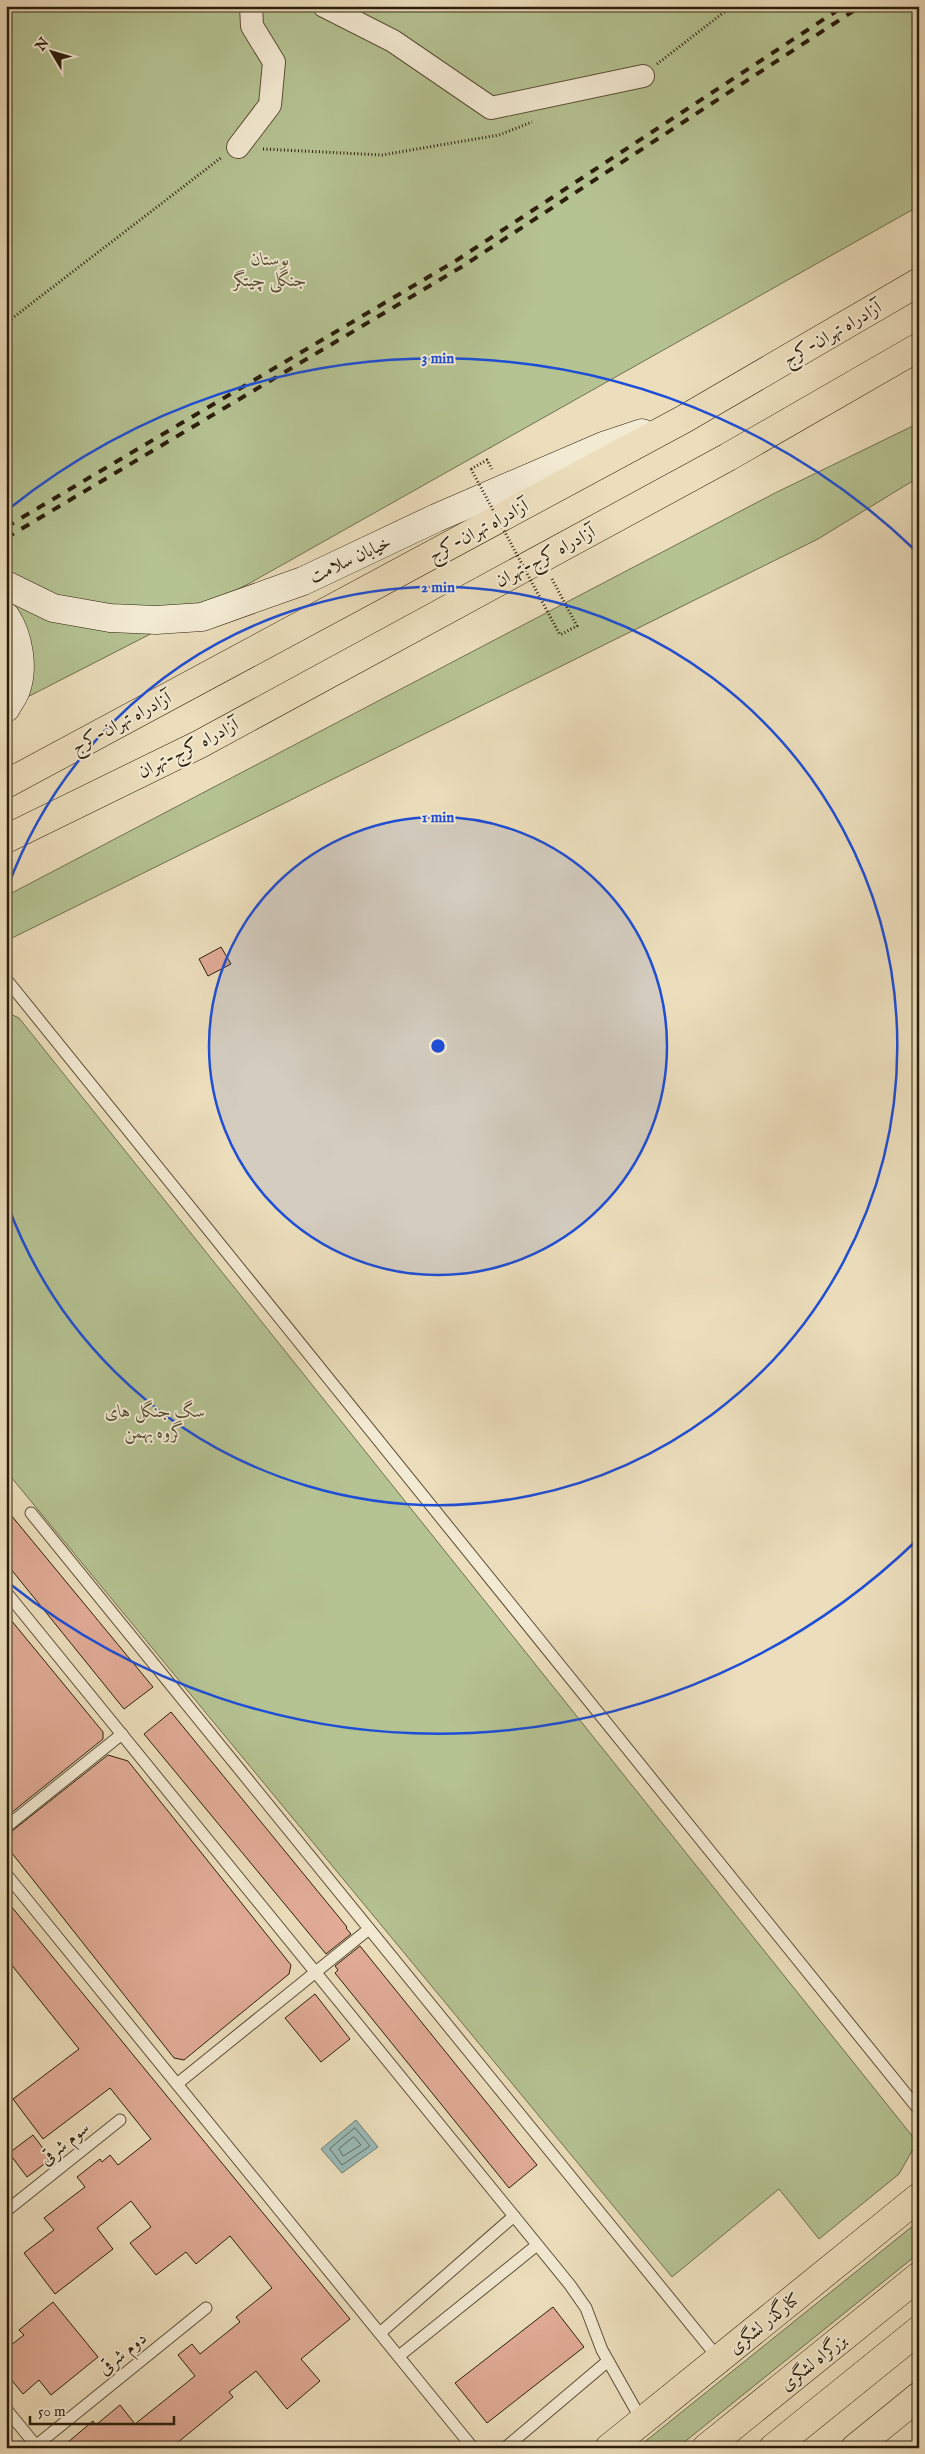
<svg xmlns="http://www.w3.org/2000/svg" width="925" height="2454" font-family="'IM FELL English',Amiri,serif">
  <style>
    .green { fill: #b5c292; stroke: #70704e }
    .water { fill: #9abbb8; stroke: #6e7c72 }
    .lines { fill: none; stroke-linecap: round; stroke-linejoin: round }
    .shore { stroke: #626c61; stroke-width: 1 }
    .building { fill: #e1ab96; stroke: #2b1e0a }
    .lane-casing { stroke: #5b4e36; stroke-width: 13 }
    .street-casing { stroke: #5b4e36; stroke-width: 24 }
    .secondary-casing { stroke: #2b1e0a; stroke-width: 29 }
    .primary-casing { stroke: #2b1e0a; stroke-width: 29 }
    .highway-casing { stroke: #2b1e0a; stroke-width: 29 }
    .path { stroke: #2b1e0a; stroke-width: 3; stroke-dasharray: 1 2.5; stroke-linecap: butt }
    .lane { stroke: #f3ead3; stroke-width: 11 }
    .street { stroke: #f3ead3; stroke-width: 22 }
    .secondary { stroke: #f3ead3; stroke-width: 28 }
    .primary { stroke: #ecdebc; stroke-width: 28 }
    .highway { stroke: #ecdebc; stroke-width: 28 }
    .rail { stroke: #2b1e0a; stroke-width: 4; stroke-dasharray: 9 9; stroke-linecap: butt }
    .path-bridge { stroke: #2b1e0a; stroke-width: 3; stroke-dasharray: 1 2.5; stroke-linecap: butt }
    .ring { fill: none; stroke: #1d4ed8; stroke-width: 2.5 }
    .labels { text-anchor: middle; stroke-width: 4; stroke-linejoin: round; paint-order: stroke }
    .park-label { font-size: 18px; font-style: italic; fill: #544f33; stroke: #f3ead3 }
    .street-label { font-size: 18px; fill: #2b1e0a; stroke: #f3ead3 }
    .centre { fill: #1d4ed8; stroke: #f3ead3; stroke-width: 2.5 }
    .ring-label { font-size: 15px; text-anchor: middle; font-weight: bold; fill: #1d4ed8; stroke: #f3ead3; stroke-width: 4; stroke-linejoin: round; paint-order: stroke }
  </style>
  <rect width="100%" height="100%" fill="#ecdebc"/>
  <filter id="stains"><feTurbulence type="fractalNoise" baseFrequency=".004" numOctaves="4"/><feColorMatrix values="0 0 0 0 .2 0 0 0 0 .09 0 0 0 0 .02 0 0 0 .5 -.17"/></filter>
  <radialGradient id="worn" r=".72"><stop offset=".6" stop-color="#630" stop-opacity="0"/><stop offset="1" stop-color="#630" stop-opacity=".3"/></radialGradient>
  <g class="green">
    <path d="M6,6H919V206L250,583L6,708Z"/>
    <path d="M919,423V477L818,539L6,941V896L775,493Z"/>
    <path d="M6,1012L19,1018L917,2142L899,2174L819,2239L779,2189L672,2277L6,1471Z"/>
    <path d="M919,2221V2253L677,2448H637Z"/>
  </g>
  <path class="water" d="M356,2120L378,2147L342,2173L321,2149Z"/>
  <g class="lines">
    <g class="shore">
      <path d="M355,2128L370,2146L342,2165L330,2149Z"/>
      <path d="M354,2137L361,2145L343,2156L339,2149Z"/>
    </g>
  </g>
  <g class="building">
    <path d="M221,947L231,964L208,976L199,959Z"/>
    <path d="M6,1509L153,1687L124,1709L6,1563Z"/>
    <path d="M6,1614L103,1732V1739L6,1817Z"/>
    <path d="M171,1712L347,1927L346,1928L351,1934L326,1954L144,1734Z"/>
    <path d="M108,1755L128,1761L291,1965L289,1974L184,2060L174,2058L11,1852L12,1831Z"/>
    <path d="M6,1900L350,2319L301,2359L320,2381L287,2409L256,2371L229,2392L233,2397L171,2448H61L93,2421L96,2425L120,2405L135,2424L195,2376L178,2355L192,2344L200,2354L240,2322L236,2317L272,2288L230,2236L196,2264L186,2252L156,2275L130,2243L151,2227L131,2201L97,2228L113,2249L55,2294L24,2253L54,2230L44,2218L85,2187L77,2177L100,2159L102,2162L110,2155L118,2165L151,2139L110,2088L43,2139L13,2099L79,2049L6,1958Z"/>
    <path d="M360,1946L537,2165L509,2188L335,1973L338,1970L335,1966Z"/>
    <path d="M315,1994L350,2039L321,2062L285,2018Z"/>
    <path d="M33,2135L51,2159L27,2177L9,2153Z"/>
    <path d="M53,2302L98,2357L51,2395L39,2380L23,2394L6,2373V2349L24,2335L19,2330Z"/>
    <path d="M553,2307L584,2347L487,2423L455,2383Z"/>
  </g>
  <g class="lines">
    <defs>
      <g id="lane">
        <path d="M6,979L919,2110"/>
        <path d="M31,1513L719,2359"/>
        <path d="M6,1592L570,2285L586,2308L602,2350L642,2421"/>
        <path d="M6,1827L122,1734"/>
        <path d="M6,1874L473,2448"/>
        <path d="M177,2084L369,1929"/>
        <path d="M6,2211L120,2120"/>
        <path d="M380,2333L514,2216"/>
        <path d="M399,2356L537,2245"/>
        <path d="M6,2409L38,2448"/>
        <path d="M33,2448L206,2308"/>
        <path d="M505,2448L608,2361"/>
      </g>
      <g id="street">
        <path d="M324,6L393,41L491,108L643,76"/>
        <path d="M238,147L270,105L274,62L252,26L251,6"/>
      </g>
      <g id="secondary">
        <path d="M6,585L53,608L110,618L156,620L202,617L303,581L436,518L603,446L642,433"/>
        <path d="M6,617C19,637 24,668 16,690C14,696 9,702 6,708"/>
      </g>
      <g id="primary">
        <path d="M609,2448L919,2197"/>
        <path d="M855,2448L919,2396"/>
      </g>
      <g id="highway">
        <path d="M6,784L684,419L919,282"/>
        <path d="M6,839L200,744L728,457L919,347"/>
        <path d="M706,2448L919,2276"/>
        <path d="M773,2448L919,2330"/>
      </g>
    </defs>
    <use href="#lane" class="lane-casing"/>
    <use href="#street" class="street-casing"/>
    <use href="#secondary" class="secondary-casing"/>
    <use href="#primary" class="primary-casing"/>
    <use href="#highway" class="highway-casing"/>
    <g class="path">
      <path d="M198,6L210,9L214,6"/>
      <path d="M657,64L732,6"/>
      <path d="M263,149L382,155L499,135L532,122"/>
      <path d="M6,323L222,157"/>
      <path d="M471,469L487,460L492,469"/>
      <path d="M552,579L577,626L560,635"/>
    </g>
    <use href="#lane" class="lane"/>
    <use href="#street" class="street"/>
    <use href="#secondary" class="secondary"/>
    <use href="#primary" class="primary"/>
    <use href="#highway" class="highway"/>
    <g class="rail">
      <path d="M6,527L457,260L844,6"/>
      <path d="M6,538L463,266L861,6"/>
    </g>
    <path class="path-bridge" d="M471,469L560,635"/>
  </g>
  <circle cx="438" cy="1046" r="229" fill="#1d4ed8" fill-opacity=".12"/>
  <g class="ring">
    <circle cx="438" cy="1046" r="229"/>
    <path d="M7 889A459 459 0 1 1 7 1203"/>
    <path d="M916 1541A688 688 0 0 1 10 1584M10 508A688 688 0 0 1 916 551"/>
  </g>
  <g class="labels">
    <g class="park-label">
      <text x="270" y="265">بوستان<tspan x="270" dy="21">جنگلی چیتگر</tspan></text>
      <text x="155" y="1417">سگ جنگل های<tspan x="155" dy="21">گروه بهمن</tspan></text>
    </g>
    <g class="street-label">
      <text transform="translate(832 333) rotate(-30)" y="6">آزادراه تهران-کرج</text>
      <text transform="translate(478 530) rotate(-28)" y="6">آزادراه تهران-کرج</text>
      <text transform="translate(545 556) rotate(-28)" y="6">آزادراه کرج-تهران</text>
      <text transform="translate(350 559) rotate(-25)" y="6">خیابان سلامت</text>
      <text transform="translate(121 722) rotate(-28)" y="6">آزادراه تهران-کرج</text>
      <text transform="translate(188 748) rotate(-27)" y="6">آزادراه کرج-تهران</text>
      <text transform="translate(64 2143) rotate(-39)" y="6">سوم شرقی</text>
      <text transform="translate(764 2323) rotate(-39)" y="6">کنارگذر لشگری</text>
      <text transform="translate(122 2353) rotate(-39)" y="6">دوم شرقی</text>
      <text transform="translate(813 2362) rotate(-39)" y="6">بزرگراه لشگری</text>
    </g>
  </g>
  <circle cx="438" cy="1046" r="8" class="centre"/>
  <g class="ring-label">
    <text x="438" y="363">3 min</text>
    <text x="438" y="592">2 min</text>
    <text x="438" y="822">1 min</text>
  </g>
  <rect width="925" height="2454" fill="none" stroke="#ecdebc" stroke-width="25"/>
  <rect x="8" y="8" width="910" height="2439" fill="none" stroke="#2b1e0a" stroke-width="2.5"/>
  <rect x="12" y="12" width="900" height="2429" fill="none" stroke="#2b1e0a"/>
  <g transform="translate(52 52) rotate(308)" stroke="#f3ead3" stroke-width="4" paint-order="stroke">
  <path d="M0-4L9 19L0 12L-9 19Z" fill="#2b1e0a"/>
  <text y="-8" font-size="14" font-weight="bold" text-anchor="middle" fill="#2b1e0a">N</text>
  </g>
  <path d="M30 2416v8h144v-8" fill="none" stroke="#2b1e0a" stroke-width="2.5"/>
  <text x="38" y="2416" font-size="15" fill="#2b1e0a" stroke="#f3ead3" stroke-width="4" paint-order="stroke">50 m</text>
  <rect width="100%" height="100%" filter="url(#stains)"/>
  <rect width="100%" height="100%" fill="url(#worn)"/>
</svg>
